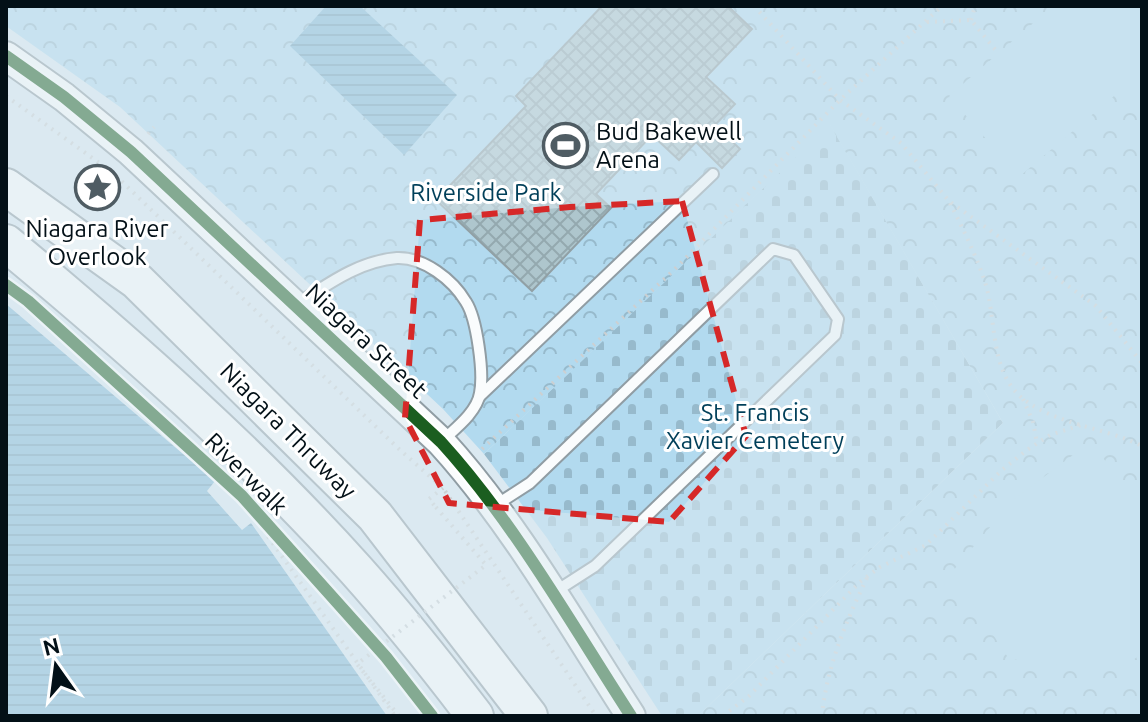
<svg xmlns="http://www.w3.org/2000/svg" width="1148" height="722" font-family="Ubuntu,sans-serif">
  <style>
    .cemetery { fill: url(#cemetery-stones) }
    .park { fill: url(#park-crowns) }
    .garden { fill: #b2daef }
    .water { fill: url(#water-rules) }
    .building { fill: url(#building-cross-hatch); stroke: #91a0a5; stroke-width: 2 }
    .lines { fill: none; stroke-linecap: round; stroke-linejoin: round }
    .lane-casing { stroke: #909da4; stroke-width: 14 }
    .secondary-casing { stroke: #909da4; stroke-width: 32 }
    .highway-casing { stroke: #909da4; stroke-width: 40 }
    .path { stroke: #ccd0d2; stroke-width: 4; stroke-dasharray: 2 6; stroke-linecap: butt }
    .lane { stroke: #fafcfd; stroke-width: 10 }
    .secondary { stroke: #fafcfd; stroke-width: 28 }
    .highway { stroke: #fafcfd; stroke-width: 36 }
    .path-bridge { stroke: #ccd0d2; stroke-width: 4; stroke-dasharray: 2 6; stroke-linecap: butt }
    .cycleway-casing { stroke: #fff; stroke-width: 17 }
    .cycleway { stroke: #1b5e20; stroke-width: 12 }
    .marked { fill: none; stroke: #d62828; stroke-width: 6; stroke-dasharray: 16 10; stroke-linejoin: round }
    .labels { text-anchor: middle; stroke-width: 6; stroke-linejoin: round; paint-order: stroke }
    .poi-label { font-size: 24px; fill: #031017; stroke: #fff; text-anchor: start }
    .park-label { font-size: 24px; fill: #003f59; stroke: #fff }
    .street-label { font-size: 24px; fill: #031017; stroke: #fff }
  </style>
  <defs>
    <pattern id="cemetery-stones" width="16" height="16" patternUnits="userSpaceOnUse" patternTransform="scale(2)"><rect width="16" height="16" fill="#b2daef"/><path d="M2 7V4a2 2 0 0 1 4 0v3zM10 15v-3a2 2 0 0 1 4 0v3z" fill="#97bacc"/></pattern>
    <pattern id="park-crowns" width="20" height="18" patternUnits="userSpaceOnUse" patternTransform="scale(2)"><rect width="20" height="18" fill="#b2daef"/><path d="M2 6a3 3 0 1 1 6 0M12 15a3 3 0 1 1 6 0" fill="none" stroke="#97bacc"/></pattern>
    <pattern id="water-rules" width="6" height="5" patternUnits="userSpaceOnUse" patternTransform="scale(2)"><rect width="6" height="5" fill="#86bbd8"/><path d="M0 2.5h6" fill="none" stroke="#72a0b9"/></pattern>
    <pattern id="building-cross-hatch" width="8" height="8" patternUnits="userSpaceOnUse" patternTransform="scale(2)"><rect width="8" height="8" fill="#aec6cd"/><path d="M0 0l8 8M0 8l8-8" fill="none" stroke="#94a9af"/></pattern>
  </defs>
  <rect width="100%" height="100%" fill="#dbe9f1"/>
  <path class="cemetery" d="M830,124L1003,423L698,716H662L547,538L484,454Z"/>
  <path class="park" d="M6,6H1142V716H698L1003,423L830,125L484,454L443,409L120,107L6,26Z"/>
  <g class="garden">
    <path d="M1053,6H1142V87L1129,98L1121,90L1019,177L949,96Z"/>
    <path d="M1077,452L1101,455L1142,512V654L1115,671L1009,659L952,572L1013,500Z"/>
  </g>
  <g class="water">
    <path d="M326,6H360L457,95L404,155L290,46Z"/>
    <path d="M6,304L215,481L207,491L242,530L251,523L387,716H6Z"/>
  </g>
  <path class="building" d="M602,6H728L752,29L706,77L735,104L715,125L740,149L722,168L696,142L679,160L652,135L596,194L611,208L532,291L436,200L526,106L516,96Z"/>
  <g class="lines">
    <defs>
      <g id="lane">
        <path d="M297,304C328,284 359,261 397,258C424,257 453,280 466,302C477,319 484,373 480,393C477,412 456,428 443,440"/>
        <path d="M480,396L713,174"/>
        <path d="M496,505L530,483L773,249L794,255L838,319L835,335L595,566L553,593"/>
      </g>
      <path id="secondary" d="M6,56L64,97L131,152L441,442C514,522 572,625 631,716"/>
      <g id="highway">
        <path d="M6,187L137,281L375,516L529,716"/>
        <path d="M6,243C129,345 249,451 356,570C398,617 437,666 475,716"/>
      </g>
    </defs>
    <use href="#lane" class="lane-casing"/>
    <use href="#secondary" class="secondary-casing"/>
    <use href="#highway" class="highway-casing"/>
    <g class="path">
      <path d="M754,6L840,100L901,143L949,201L1096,306L1142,363"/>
      <path d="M971,20L975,6"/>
      <path d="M927,22L971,20L998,53"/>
      <path d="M6,96L112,172L400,450L443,488L596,716"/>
      <path d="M148,134L154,127"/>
      <path d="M950,203C963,229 976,255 985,282C997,320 989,370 1022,398C1056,425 1104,427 1142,446"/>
      <path d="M1023,399L1033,422L1037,443"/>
      <path d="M482,449L675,269L840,100L942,6"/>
      <path d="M242,496L269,538L395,716"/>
      <path d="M434,505L429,499L443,488"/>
      <path d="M723,716L749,696L860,582L880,567L926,545L1002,470L1027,450L1050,435L1081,425"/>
      <path d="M822,716C826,669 846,621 867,578"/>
    </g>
    <use href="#lane" class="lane"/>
    <use href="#secondary" class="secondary"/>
    <use href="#highway" class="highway"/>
    <path class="path-bridge" d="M399,716L357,664L486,565L434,505"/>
    <defs>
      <g id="cycleway">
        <path d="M6,56L64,97L131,152L441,442C514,522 572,625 631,716"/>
        <path d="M6,285L28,301L242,496L386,657L432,716"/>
      </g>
    </defs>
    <use href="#cycleway" class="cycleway-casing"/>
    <use href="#cycleway" class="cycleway"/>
  </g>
  <path d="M0 0H1148V722H0ZM682,201L746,436L669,522L449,503L405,418L420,220L570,207Z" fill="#dbe9f1" fill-opacity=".55" fill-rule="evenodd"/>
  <path class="marked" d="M682,201L746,436L669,522L449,503L405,418L420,220L570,207Z"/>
  <defs>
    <symbol id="stadium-ring" viewBox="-11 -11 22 22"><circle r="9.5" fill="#fff" stroke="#4f5c63" stroke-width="1.5"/><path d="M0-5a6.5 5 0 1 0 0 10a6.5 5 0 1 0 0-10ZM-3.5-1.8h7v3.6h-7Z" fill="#4f5c63"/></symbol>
    <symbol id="sight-ring" viewBox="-11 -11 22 22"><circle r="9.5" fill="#fff" stroke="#4f5c63" stroke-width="1.5"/><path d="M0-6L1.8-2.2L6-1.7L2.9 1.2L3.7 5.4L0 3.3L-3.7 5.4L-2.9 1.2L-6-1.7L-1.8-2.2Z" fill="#4f5c63"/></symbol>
  </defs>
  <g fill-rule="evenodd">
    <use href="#stadium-ring" x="540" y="120" width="51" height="51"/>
    <use href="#sight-ring" x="72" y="162" width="51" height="51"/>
  </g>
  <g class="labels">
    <g class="poi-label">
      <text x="596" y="140">Bud Bakewell<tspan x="596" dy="28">Arena</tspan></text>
      <text x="97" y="237" text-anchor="middle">Niagara River<tspan x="97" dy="28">Overlook</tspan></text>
    </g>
    <g class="park-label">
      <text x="486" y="201">Riverside Park</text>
      <text x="755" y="421">St. Francis<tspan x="755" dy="28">Xavier Cemetery</tspan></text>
    </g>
    <g class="street-label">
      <text transform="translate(366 341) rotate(43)" y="8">Niagara Street</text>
      <text transform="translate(288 431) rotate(45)" y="8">Niagara Thruway</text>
      <text transform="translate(246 474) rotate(45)" y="8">Riverwalk</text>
    </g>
  </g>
  <rect width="1148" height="722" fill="none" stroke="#031017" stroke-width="16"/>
  <g transform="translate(56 666) rotate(346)" stroke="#ffffff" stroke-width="6" paint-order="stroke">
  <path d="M0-6L14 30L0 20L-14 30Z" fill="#031017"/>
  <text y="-12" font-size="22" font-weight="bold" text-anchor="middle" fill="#031017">N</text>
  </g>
</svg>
